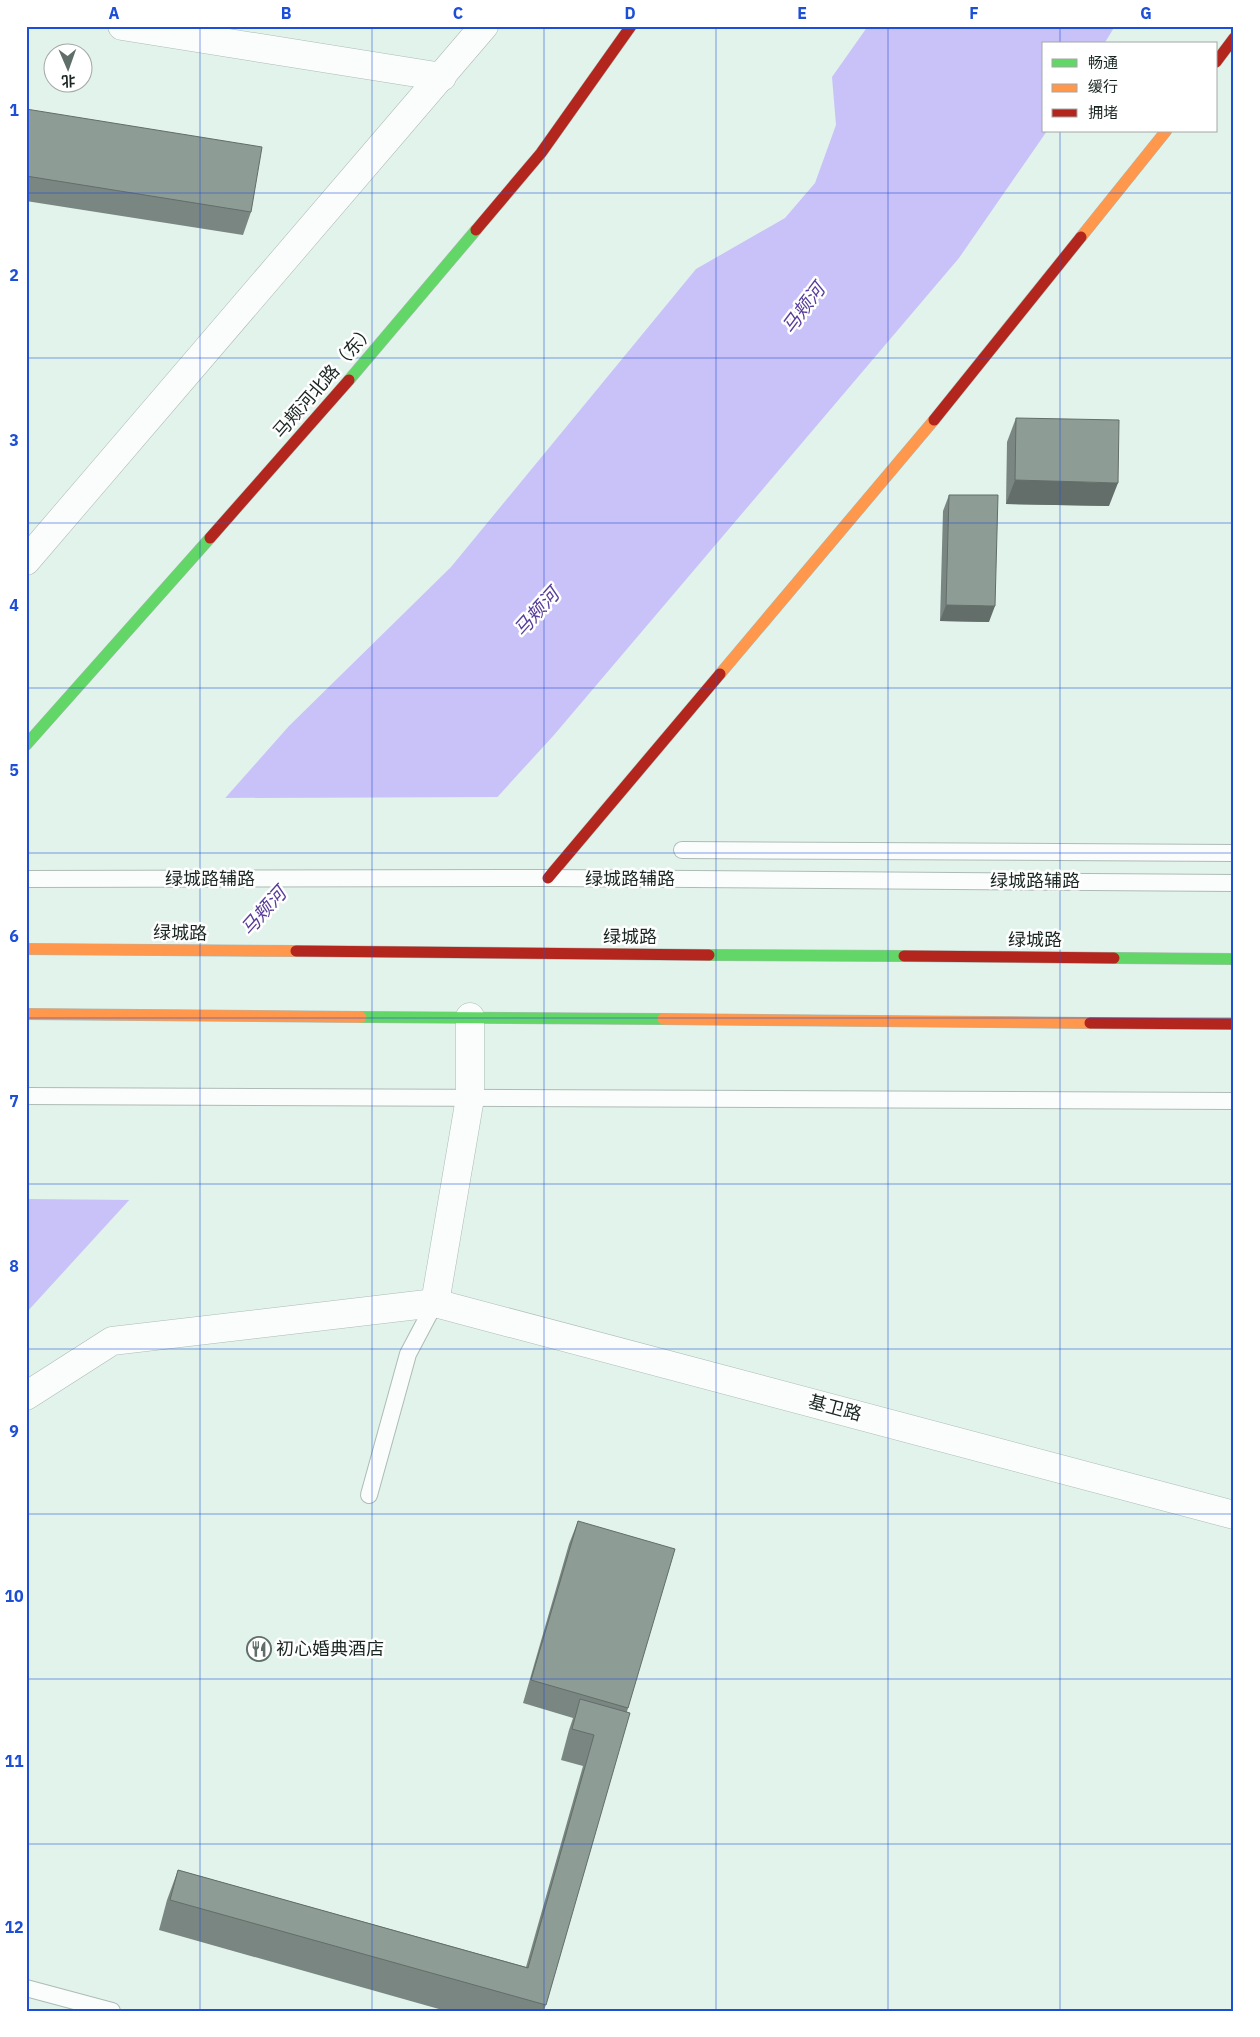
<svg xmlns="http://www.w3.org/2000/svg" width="1260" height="2037" font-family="'IBM Plex Sans','Noto Sans SC',sans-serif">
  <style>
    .water { fill: #c8c2f9 }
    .pier { fill: #e1f3eb }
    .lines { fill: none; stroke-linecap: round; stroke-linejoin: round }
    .lane-casing { stroke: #adbbb5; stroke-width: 18 }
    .street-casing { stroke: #adbbb5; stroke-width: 29 }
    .fast-casing { stroke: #adbbb5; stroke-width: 12 }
    .slow-casing { stroke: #adbbb5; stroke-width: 12 }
    .jam-casing { stroke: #adbbb5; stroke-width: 12 }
    .lane { stroke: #fafdfc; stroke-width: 16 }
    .street { stroke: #fafdfc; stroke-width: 28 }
    .fast { stroke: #63d668; stroke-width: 11 }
    .slow { stroke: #ff974d; stroke-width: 11 }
    .jam { stroke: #b3261e; stroke-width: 11 }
    .wall { fill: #7a8681 }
    .shaded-wall { fill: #636d69 }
    .building { fill: #8e9c96; stroke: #636d69 }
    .grid { fill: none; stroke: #1d4ed8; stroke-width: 1; stroke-opacity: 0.55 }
    .labels { text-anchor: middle; stroke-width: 5; stroke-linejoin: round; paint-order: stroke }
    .street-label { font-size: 18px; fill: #192621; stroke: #fff }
    .poi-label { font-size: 18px; fill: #192621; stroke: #fff; text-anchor: start }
    .water-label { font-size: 19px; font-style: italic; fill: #583c99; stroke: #fff }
    .neatline { fill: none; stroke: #1d4ed8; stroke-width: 2 }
    .grid-label { font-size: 16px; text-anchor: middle; font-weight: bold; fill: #1d4ed8 }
  </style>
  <rect width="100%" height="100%" fill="#e1f3eb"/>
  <path class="water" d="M868,26H1115L1104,44H1044V131H1047L959,258L554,735L26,1313V1023L289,726L451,567L696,269L785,218L815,183L836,125L832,77Z"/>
  <path class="pier" d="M500,797L133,1200L26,1199V1019L221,798Z"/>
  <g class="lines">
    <defs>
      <g id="lane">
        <path d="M682,850L1234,853"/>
        <path d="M26,879L548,878L1234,883"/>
        <path d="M26,1096L1234,1101"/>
        <path d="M369,1495L408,1354L435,1303"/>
        <path d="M26,1988L112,2011"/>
      </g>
      <g id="street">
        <path d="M122,26L442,77"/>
        <path d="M26,561L484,26"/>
        <path d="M435,1303L470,1098V1017"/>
        <path d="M26,1396L112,1341L435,1303L1234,1515"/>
      </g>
      <g id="fast">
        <path d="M349,380L476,230"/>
        <path d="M26,745L210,538"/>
        <path d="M709,955L904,956"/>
        <path d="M1114,958L1234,959"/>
        <path d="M361,1017L663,1019"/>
      </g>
      <g id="slow">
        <path d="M1081,237L1166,131"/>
        <path d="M720,674L934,420"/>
        <path d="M26,949L296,951"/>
        <path d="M26,1014L361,1017"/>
        <path d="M663,1019L1090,1023"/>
      </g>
      <g id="jam">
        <path d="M1216,62L1234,38"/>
        <path d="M476,230L541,153L631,26"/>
        <path d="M934,420L1081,237"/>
        <path d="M210,538L349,380"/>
        <path d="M548,878L720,674"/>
        <path d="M296,951L709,955"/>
        <path d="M904,956L1114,958"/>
        <path d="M1090,1023L1234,1024"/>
      </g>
    </defs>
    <use href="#lane" class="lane-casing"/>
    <use href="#street" class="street-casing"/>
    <use href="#fast" class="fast-casing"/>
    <use href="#slow" class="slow-casing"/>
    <use href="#jam" class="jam-casing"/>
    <use href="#lane" class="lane"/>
    <use href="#street" class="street"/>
    <use href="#fast" class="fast"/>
    <use href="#slow" class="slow"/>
    <use href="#jam" class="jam"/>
  </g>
  <g class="wall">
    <path d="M26,109L251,212L243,235L26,201Z"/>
    <path d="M1016,418L1109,506L1006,504L1007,442Z"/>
    <path d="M949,495L989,622L940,621L943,511Z"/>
    <path d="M578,1521L628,1708L544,2011H446L159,1930L167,1900L178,1870L526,1967L583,1766L561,1760L569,1730L573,1718L523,1703L569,1544Z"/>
  </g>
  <g class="shaded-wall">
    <path d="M1015,480L1118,483L1109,506L1006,504Z"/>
    <path d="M946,605L995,606L989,622L940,621Z"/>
  </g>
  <g class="building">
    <path d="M26,109L262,147L251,212L26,176Z"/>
    <path d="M1016,418L1119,420L1118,483L1015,480Z"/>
    <path d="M949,495H998L995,606L946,605Z"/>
    <path d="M578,1521L675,1549L628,1708L531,1680Z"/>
    <path d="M580,1699L630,1713L546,2005L170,1900L178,1870L528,1968L594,1735L572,1729Z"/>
  </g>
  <path class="grid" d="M200,26V2011M372,26V2011M544,26V2011M716,26V2011M888,26V2011M1060,26V44M1060,131V2011M26,193H1234M26,358H1234M26,523H1234M26,688H1234M26,853H1234M26,1018H1234M26,1184H1234M26,1349H1234M26,1514H1234M26,1679H1234M26,1844H1234"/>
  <defs>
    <symbol id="restaurant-ring" viewBox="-11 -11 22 22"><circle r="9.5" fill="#fff" stroke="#5f6e68" stroke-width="1.5"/><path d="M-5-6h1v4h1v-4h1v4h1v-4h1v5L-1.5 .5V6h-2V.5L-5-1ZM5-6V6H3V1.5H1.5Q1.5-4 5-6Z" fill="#5f6e68"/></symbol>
  </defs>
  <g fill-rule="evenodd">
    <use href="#restaurant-ring" x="245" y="1635" width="28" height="28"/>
  </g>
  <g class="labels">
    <g class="street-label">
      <text transform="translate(324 381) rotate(-49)" y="6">马颊河北路（东）</text>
      <text x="210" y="885">绿城路辅路</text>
      <text x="630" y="885">绿城路辅路</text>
      <text x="1035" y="887">绿城路辅路</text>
      <text transform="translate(180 933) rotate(1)" y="6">绿城路</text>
      <text x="630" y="943">绿城路</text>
      <text x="1035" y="946">绿城路</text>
      <text transform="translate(835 1408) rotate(15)" y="6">基卫路</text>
    </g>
    <g class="poi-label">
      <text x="276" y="1655">初心婚典酒店</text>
    </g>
    <g class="water-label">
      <text transform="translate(803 308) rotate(-53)" y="7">马颊河</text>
      <text transform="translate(536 612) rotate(-48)" y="7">马颊河</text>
      <text transform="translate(263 911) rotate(-48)" y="7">马颊河</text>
    </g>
  </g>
  <rect width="1260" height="2037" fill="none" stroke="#ffffff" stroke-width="55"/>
  <rect x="1042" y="42" width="175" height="90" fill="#ffffff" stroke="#a3a8a6"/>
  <rect x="1052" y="59" width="25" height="8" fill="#63d668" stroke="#a3a8a6"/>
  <text x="1088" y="68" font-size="15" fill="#192621">畅通</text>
  <rect x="1052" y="84" width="25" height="8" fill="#ff974d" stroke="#a3a8a6"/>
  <text x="1088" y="92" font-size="15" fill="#192621">缓行</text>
  <rect x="1052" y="109" width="25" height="8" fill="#b3261e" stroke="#a3a8a6"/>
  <text x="1088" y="118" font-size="15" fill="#192621">拥堵</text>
  <g transform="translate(68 68) rotate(178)"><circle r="24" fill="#ffffff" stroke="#a3a8a6"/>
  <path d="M0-4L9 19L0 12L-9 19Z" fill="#5f6e68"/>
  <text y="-8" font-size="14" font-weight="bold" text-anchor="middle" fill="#192621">北</text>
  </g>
  <rect x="28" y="28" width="1204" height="1982" class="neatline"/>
  <g class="grid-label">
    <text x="114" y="19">A</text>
    <text x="286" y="19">B</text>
    <text x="458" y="19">C</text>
    <text x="630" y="19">D</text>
    <text x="802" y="19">E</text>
    <text x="974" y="19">F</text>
    <text x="1146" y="19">G</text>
    <text x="14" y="116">1</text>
    <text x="14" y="281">2</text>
    <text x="14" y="446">3</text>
    <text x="14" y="611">4</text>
    <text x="14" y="776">5</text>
    <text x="14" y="942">6</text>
    <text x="14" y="1107">7</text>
    <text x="14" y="1272">8</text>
    <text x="14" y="1437">9</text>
    <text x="14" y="1602">10</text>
    <text x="14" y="1767">11</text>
    <text x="14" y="1933">12</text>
  </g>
</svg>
